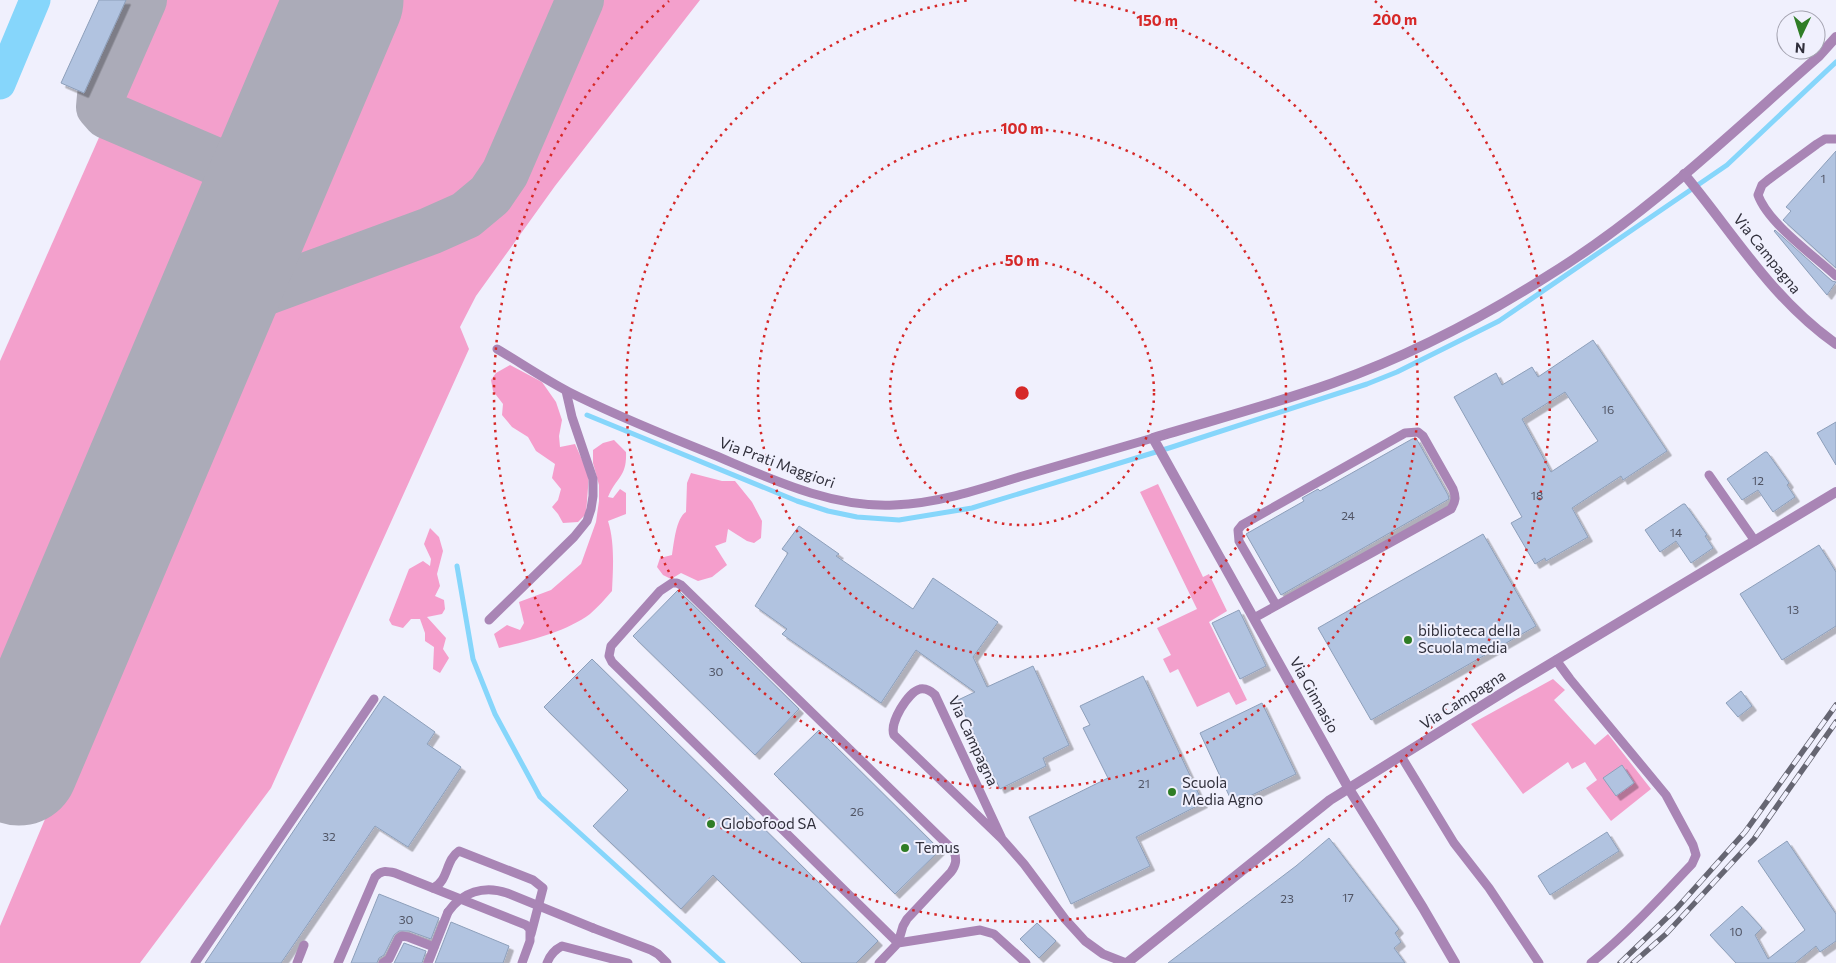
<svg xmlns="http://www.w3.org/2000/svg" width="1836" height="963" font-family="Commissioner,sans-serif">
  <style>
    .green { fill: #f3a0cc }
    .forest { fill: #f59ecc }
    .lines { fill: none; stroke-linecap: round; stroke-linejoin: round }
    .stream { stroke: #86d6fb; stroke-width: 5 }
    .river { stroke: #86d6fb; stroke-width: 31 }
    .taxiway { stroke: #ababb8; stroke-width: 48 }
    .runway { stroke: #ababb8; stroke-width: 119 }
    .building { fill: #b1c3e0; stroke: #8d9fba; fill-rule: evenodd; filter: url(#shadow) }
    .lane { stroke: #a985b5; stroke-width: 9 }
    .street { stroke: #a985b5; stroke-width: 10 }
    .rail-casing { stroke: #666672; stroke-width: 5.5 }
    .rail { stroke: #f0f0fd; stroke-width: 4; stroke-dasharray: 11; stroke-linecap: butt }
    .lane-bridge { stroke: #a985b5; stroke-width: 9 }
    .ring { fill: none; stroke: #d62828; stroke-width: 2.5; stroke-dasharray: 2.5 5 }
    .poi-dot { fill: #2f7d26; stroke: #f0f0fd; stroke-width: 2 }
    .labels { text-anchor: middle; stroke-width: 4; stroke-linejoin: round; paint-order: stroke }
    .number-label { font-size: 12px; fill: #515565 }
    .street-label { font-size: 15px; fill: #31303c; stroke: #f0f0fd }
    .poi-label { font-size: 15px; fill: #31303c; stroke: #f0f0fd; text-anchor: start }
    .centre { fill: #d62828; stroke: #f0f0fd; stroke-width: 2.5 }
    .ring-label { font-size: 15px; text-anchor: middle; font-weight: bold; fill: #d62828; stroke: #f0f0fd; stroke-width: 4; stroke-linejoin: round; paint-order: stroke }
  </style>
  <defs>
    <filter id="shadow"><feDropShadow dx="4.5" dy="4.5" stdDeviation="0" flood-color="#0004"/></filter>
  </defs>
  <rect width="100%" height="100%" fill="#f0f0fd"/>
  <g class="green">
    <path d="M161,0H303L244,139C232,146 220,148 206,148L119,107L118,98Z"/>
    <path d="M390,0H700L555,186L476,296L460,327L469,349L271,788L140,963H0V926Z"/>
    <path d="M105,124L200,168L218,201L0,718V361Z"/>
    <path d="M1158,484L1203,577L1209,574L1227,611L1209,622L1247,700L1236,705L1229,692L1197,707L1178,669L1170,673L1163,659L1171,655L1157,628L1197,609L1140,492Z"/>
    <path d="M1553,679L1565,690L1554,700L1595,745L1608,734L1651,789L1611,821L1586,788L1597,780L1585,762L1572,769L1568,762L1523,794L1471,724Z"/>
  </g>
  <g class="forest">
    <path d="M510,365L542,382L556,402L562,420L559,436L560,447L575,444L589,475L586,514L578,522L563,523L558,514L552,507L558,500L561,489L552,478L555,464L536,451L528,437L512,427L502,415L503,404L493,391L491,380L496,373Z"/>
    <path d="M614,440L626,452C627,477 617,476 608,497L613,498L620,489L626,493V514L608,521C615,543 613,569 612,591C605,599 598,607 590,614C566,632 528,641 499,648L494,634L507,625L520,630L524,623L519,602L551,590L581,564L596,522L599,501V485L593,463V450L603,443Z"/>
    <path d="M691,473L722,481H735L752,502L762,521L761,538L754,543L747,541L728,529L726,542L715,546L727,565L712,577L698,581L681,573L671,579L663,575L657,567L660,558L672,555C674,543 676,518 686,512L687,483Z"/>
    <path d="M430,528L439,537L443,551L437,574L440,586L435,596L444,600L445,609L442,614L427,617L446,638L443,649L449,658L440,673L433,669L434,647L425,641V633L420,619H411L403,628L392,625L389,620L409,569L423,561L430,566L431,559L424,544Z"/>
  </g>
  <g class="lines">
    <g class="stream">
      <path d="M587,415L797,501L828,511L857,517L899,520L972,508L1169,448L1367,384L1397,372L1499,321L1727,165L1836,62"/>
      <path d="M457,566L473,659L495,714L540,797L723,963"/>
    </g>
    <path class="river" d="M0,84L35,0"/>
    <g class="taxiway">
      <path d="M143,0L101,96L100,107L107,115L266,183"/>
      <path d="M212,311L430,231L466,215L490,195L505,173L580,0"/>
    </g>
    <path class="runway" d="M19,766L344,0"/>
  </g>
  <g class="building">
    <path d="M99,0H126L84,93L61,83Z"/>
    <path d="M1836,151V268L1783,220L1791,211L1786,207Z"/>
    <path d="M1775,230L1832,281L1836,282L1827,295L1774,231Z"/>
    <path d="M1593,340L1667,451L1623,480L1621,476L1572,508L1588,537L1546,561L1545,558L1535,564L1511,523L1522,517L1454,397L1496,373L1502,385L1532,367L1538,377ZM1565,392L1598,441L1551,472L1522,419Z"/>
    <path d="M1836,422V465L1817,433Z"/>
    <path d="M1416,438L1448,495L1449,499L1281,595L1246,534L1304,501L1302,498L1318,489L1320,491L1412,439Z"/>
    <path d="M1765,452H1767L1789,483L1787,485L1795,497L1773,512L1758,490L1742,500L1727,479Z"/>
    <path d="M1683,504H1685L1707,535L1705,536L1713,548L1691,563L1676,541L1660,552L1645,530Z"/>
    <path d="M799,526L839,554L836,556L913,609L933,578L998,622L973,657L987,687L1033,666L1069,745L1043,758L1046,766L1000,789L958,700L975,692L916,650L881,703L782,634L787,629L755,606L788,553L782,549Z"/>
    <path d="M1483,534L1536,626L1371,720L1318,628Z"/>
    <path d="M1819,545L1836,572V626L1782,660L1740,594Z"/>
    <path d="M678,590L799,709L755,755L633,636Z"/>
    <path d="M1239,610L1266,666L1240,679L1212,623Z"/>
    <path d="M592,659L878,941L856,963H802L713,875L681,909L593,826L628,790L544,707Z"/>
    <path d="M1143,676L1203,803L1136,837L1150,866L1071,904L1029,817L1108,778L1083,728L1090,725L1080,706Z"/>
    <path d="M1741,691L1752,706L1738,717L1726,703Z"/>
    <path d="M384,696L435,732L427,744L461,767L408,847L375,826L281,963H205Z"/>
    <path d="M1262,703L1296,774L1233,804L1200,733Z"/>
    <path d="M819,730L940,850L895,894L774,774Z"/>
    <path d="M1622,765L1634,783L1616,796L1603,778Z"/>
    <path d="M1607,832L1619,851L1550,895L1538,876Z"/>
    <path d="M1329,838L1399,929L1395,933L1401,942L1394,948L1405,963H1168L1296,866Z"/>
    <path d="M1787,841L1836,914V941L1820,952L1816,946L1795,963H1736L1710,935L1742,906L1762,928L1755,935L1768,959L1805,930L1758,861Z"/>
    <path d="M379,894L439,918L431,939L409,931H399L394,935L384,955L379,958L377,963H351Z"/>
    <path d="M451,922L509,946L503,963H435Z"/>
    <path d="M1037,923L1056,941L1039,958L1020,939Z"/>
    <path d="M404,943L426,951L422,963H394Z"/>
  </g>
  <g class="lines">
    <g class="lane">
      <path d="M1836,139H1825L1817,144L1768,180L1762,185L1758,195C1768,223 1813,255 1836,276"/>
      <path d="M497,349C521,363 544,379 569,392C616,416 665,435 714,455C771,479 831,508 894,505C938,503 978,490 1019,477C1064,464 1109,451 1153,438"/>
      <path d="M1709,475L1755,541"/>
      <path d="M672,583H677L681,585L954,851C957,860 956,865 951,872L907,919L903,926L898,943L612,662L609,656L611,646L660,591Z"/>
      <path d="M1254,618L1451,509C1456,501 1456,497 1453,489L1423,436L1418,432L1405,433L1242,525L1238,530L1239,541L1276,605"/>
      <path d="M489,620L574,537L587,521L591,509L593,496V479L572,417L566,391"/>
      <path d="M1556,660L1570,679L1666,795L1693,845L1696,855L1692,864C1660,898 1628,933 1591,963"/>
      <path d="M1401,756L1454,843L1489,888L1539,963"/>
      <path d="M1002,839L935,695C931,691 926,688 920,689C908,692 889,723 894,735L1002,839L1024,864L1065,919L1085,941L1103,954L1126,963"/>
      <path d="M433,888C449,881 445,860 459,851L533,880L543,888L531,934"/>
      <path d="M593,928L651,950L658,954L667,963"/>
      <path d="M195,963L374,699"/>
      <path d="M297,963L304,945"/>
      <path d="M338,963L375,877C381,870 386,871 395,873L526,925L530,929V941L522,963"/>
      <path d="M383,963L389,959L399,938L402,936L408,937L434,947"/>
      <path d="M428,963L448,912"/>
      <path d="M547,963C550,955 554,950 562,946L628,963"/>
      <path d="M879,963L898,943L980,930L994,934L1026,963"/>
    </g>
    <g class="street">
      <path d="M1684,174C1734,234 1771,298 1836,344"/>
      <path d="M1127,963L1330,800L1515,685L1836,492"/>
      <path d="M1455,963L1423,908L1349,789L1153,438C1213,420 1274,404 1333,383C1406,357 1480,319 1546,277C1646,216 1731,133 1819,56L1836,37"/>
    </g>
    <defs>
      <g id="rail">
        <path d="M1620,963L1677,908L1745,832L1836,705"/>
        <path d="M1633,963L1666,934L1754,839L1836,722"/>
      </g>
    </defs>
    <use href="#rail" class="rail-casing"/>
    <use href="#rail" class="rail"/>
    <path class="lane-bridge" d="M448,912C462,892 484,885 507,893L593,928"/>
  </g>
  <g class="ring">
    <circle cx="1022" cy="393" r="132"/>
    <circle cx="1022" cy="393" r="264"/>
    <path d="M1074 0A396 396 0 1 1 970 0"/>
    <path d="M1375 1A528 528 0 1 1 669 1"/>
  </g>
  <g class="poi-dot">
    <circle cx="1408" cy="640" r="5"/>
    <circle cx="1172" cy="792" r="5"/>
    <circle cx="711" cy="824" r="5"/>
    <circle cx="905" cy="848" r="5"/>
  </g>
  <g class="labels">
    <g class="number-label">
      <text x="1823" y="183">1</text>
      <text x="1608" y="414">16</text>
      <text x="1758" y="485">12</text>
      <text x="1537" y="500">18</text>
      <text x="1348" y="520">24</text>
      <text x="1676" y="537">14</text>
      <text x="1793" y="614">13</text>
      <text x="716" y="676">30</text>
      <text x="1144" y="788">21</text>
      <text x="857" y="816">26</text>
      <text x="329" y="841">32</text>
      <text x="1348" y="902">17</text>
      <text x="1287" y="903">23</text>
      <text x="406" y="924">30</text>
      <text x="1736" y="936">10</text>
    </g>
    <g class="street-label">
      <text transform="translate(1767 254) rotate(51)" y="5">Via Campagna</text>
      <text transform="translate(777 463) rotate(20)" y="5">Via Prati Maggiori</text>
      <text transform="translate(1314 695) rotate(61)" y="5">Via Ginnasio</text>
      <text transform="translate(1463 700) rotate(-32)" y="5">Via Campagna</text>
      <text transform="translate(973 741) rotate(65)" y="5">Via Campagna</text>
    </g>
    <g class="poi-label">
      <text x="1418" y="636">biblioteca della<tspan x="1418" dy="17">Scuola media</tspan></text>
      <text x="1182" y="788">Scuola<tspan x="1182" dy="17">Media Agno</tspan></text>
      <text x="721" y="829">Globofood SA</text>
      <text x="915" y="853">Temus</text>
    </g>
  </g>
  <circle cx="1022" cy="393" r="8" class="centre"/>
  <g class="ring-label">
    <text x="1395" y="25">200 m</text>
    <text x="1157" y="26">150 m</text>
    <text x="1022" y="134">100 m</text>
    <text x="1022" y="266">50 m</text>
  </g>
  <g transform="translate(1801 35) rotate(184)"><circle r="24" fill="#f0f0fd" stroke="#a4a3b0"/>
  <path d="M0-4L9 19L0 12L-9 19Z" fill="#2f7d26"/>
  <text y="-8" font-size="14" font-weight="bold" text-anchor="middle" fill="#31303c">N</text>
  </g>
</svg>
